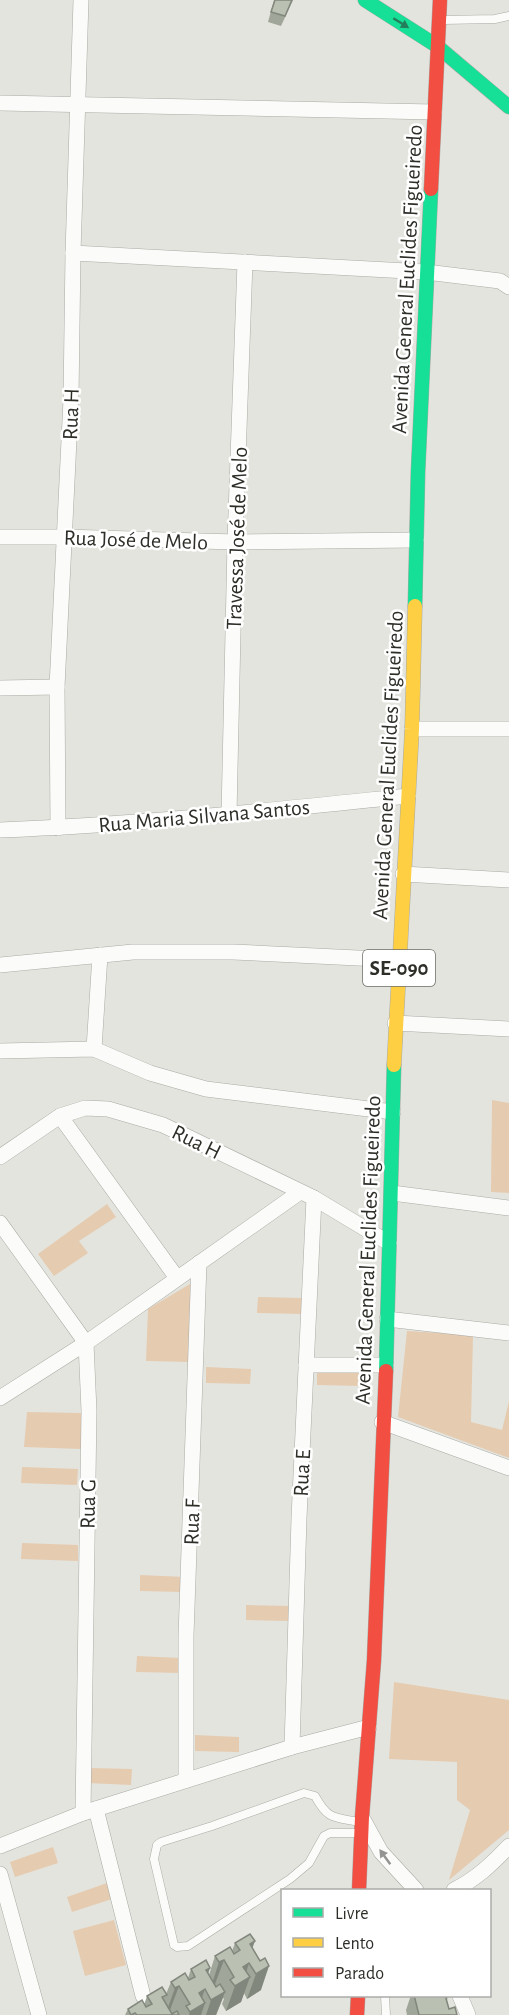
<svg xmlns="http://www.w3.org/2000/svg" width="509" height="2015" font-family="'Alegreya Sans',sans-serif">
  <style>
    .green { fill: #e5cbb0 }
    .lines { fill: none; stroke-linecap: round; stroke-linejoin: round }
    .lane-casing { stroke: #aaaba5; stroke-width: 9 }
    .street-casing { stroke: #aaaba5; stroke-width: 16 }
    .fast-casing { stroke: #aaaba5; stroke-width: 15 }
    .slow-casing { stroke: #aaaba5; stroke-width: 15 }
    .jam-casing { stroke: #aaaba5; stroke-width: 15 }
    .lane { stroke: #fbfbfa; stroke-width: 8 }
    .street { stroke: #fbfbfa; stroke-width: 15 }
    .fast { stroke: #16e098; stroke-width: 14 }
    .slow { stroke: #ffcf43; stroke-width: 14 }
    .jam { stroke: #f24e42; stroke-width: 14 }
    .wall { fill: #a0a699 }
    .shaded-wall { fill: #82877d }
    .building { fill: #bac1b2; stroke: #82877d; stroke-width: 1.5 }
    .oneway { fill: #237e5b }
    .oneway2 { fill: #949492 }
    .labels { text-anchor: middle; stroke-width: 5; stroke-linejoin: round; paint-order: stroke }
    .shield { fill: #fff; stroke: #6d6d69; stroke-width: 1.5 }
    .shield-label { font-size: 21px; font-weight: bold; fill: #2e2e29 }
    .street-label { font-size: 22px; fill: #2e2e29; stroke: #fff }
  </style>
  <rect width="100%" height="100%" fill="#e4e4de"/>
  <g class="green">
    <path d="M492,1100L509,1103V1193L491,1192Z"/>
    <path d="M107,1204L116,1217L79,1241L88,1253L54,1276L38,1254Z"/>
    <path d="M195,1281L190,1362L146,1361L148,1309Z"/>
    <path d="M258,1297L302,1298V1314L257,1313Z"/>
    <path d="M407,1331L473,1335L471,1422L502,1430L509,1401V1458L398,1417Z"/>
    <path d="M206,1367L251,1369L250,1384L206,1383Z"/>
    <path d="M317,1370L362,1371L361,1386L317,1385Z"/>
    <path d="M27,1412L81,1413V1449L24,1447Z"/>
    <path d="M22,1467L78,1469L77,1485L21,1483Z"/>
    <path d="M22,1543L78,1545V1561L21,1559Z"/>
    <path d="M140,1575L185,1577L184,1592L140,1591Z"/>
    <path d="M246,1605L290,1606V1621L246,1620Z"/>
    <path d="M137,1656L181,1658V1673L136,1672Z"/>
    <path d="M394,1682L509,1700V1830L449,1880L470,1810L457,1800V1762L389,1759Z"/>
    <path d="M195,1735L239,1737V1752L195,1751Z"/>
    <path d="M88,1768L132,1769L131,1785L87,1783Z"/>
    <path d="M53,1847L58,1863L15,1877L10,1862Z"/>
    <path d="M110,1882L115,1898L72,1912L67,1897Z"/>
    <path d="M114,1920L126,1965L85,1976L73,1931Z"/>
  </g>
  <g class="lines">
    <defs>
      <g id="lane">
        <path d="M443,20L495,19L509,16"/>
        <path d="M359,1822C334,1817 328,1820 315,1796L304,1793L212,1826L161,1842L157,1845L154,1859L174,1945L177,1947L188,1946L290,1879L309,1863L324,1836L330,1833H360"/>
        <path d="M385,1996L386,2015"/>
      </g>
      <g id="street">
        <path d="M0,103L434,112"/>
        <path d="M73,253L426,272L500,281L509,287"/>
        <path d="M0,537H64L235,542L416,540"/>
        <path d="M0,688L57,687"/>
        <path d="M412,729H509"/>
        <path d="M229,815L235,542L245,262"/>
        <path d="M58,828L57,687L71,399L73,253L81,0"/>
        <path d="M0,830C136,825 272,810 408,796"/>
        <path d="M403,874L509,880"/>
        <path d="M0,965L133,952H233L399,960"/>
        <path d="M395,1023L509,1029"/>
        <path d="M94,1049L100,955"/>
        <path d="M0,1051L94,1049L150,1073L206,1089L393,1112"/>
        <path d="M60,1116L177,1278"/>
        <path d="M0,1157L60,1116L85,1108L108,1109L163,1125L314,1198L389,1243"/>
        <path d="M392,1193L509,1208"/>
        <path d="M0,1223L86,1343L89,1411L83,1813"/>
        <path d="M387,1319L509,1333"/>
        <path d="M306,1365H386"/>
        <path d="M0,1398L86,1343L300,1192"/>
        <path d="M382,1422L509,1468"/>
        <path d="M292,1747L299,1518L314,1198"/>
        <path d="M186,1780V1636L199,1263"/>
        <path d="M96,1809L143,1996"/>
        <path d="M364,1821L381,1852L416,1890"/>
        <path d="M0,1846L83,1813L292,1747L369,1727"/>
        <path d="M0,1874L39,2015"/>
        <path d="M454,1890C476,1879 492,1864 509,1846"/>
        <path d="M460,1996L468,2015"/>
      </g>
      <g id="fast">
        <path d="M365,0L437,46L509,107"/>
        <path d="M415,606L418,472L431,189"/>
        <path d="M386,1371L394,1065"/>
      </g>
      <path id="slow" d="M394,1065L412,729L415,606"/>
      <g id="jam">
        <path d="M431,189L440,0"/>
        <path d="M359,1890L362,1817L374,1660L386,1371"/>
        <path d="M357,2015L358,1996"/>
      </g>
    </defs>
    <use href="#lane" class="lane-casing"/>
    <use href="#street" class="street-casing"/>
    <use href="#fast" class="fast-casing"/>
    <use href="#slow" class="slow-casing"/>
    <use href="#jam" class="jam-casing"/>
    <use href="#lane" class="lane"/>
    <use href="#street" class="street"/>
    <use href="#fast" class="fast"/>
    <use href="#slow" class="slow"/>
    <use href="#jam" class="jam"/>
  </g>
  <g class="wall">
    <path d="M274,0H293L281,26L268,22Z"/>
    <path d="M235,1943L253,1948L261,1990L247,1999L244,1993L241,2002L226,2011L222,2004L224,1999L223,1998L216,2015H125L128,2009L144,2005L147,1996L166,1994L171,1982L188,1978L191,1969L208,1974L209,1975L215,1956L232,1951Z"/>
    <path d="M411,1995H448L447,2001L449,2009L457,2015H407L406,2010Z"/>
  </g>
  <g class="shaded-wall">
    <path d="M255,1941L246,1965L249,1963L243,1982L250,1977L241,2002L226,2011L250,1944Z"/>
    <path d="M224,1960L215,1984L211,1987L219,1962Z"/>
    <path d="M269,1966L261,1990L247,1999L256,1974Z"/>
    <path d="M210,1968L202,1991L205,1989L198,2008L205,2003L201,2015H189L206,1970Z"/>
    <path d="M179,1986L170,2010L166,2013L175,1988Z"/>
    <path d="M225,1992L216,2015H206L211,2000Z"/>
  </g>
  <g class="building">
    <path d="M275,0H292L285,16L271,12Z"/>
    <path d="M250,1934L255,1941L250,1944L260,1961L265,1958L269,1966L256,1974L249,1963L243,1967L250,1977L235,1986L230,1980L234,1977L224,1960L219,1962L215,1956L230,1947L234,1954L240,1950L235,1943Z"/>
    <path d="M206,1960L210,1968L206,1970L216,1987L220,1984L225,1992L211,2000L205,1989L199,1993L205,2003L190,2012L186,2006L190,2004L179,1986L175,1988L171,1982L185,1973L189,1980L195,1977L191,1969Z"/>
    <path d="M162,1987L167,1995L162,1997L172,2014L177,2011L179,2015H137L135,2013L131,2015L128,2009L142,2000L146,2007L152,2004L147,1996Z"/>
    <path d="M414,1995H445L449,2009L455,2007L457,2015H419Z"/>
  </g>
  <defs><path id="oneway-solid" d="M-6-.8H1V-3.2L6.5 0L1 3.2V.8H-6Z" transform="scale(1.5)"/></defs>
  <use class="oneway" href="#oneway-solid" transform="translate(401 23) rotate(32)"/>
  <use class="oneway2" href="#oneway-solid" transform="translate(385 1857) rotate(-126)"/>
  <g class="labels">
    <rect class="shield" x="363" y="950" width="72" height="36" rx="4.5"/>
    <g class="shield-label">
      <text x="399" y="975">SE-090</text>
    </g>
    <g class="street-label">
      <text transform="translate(406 279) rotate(-87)" y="8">Avenida General Euclides Figueiredo</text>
      <text transform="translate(70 414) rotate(-88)" y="8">Rua H</text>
      <text transform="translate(236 538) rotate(-88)" y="8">Travessa José de Melo</text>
      <text transform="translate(136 539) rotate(2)" y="8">Rua José de Melo</text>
      <text transform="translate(387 765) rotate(-87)" y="8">Avenida General Euclides Figueiredo</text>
      <text transform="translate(204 815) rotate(-5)" y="8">Rua Maria Silvana Santos</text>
      <text transform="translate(197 1141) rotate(26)" y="8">Rua H</text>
      <text transform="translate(367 1250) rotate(-88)" y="8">Avenida General Euclides Figueiredo</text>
      <text transform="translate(301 1473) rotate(-87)" y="8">Rua E</text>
      <text transform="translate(87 1504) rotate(-89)" y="8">Rua G</text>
      <text transform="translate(191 1522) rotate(-88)" y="8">Rua F</text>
    </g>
  </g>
  <rect x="281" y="1889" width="210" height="108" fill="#ffffff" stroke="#ababa9" stroke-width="1.5"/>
  <rect x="293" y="1908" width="30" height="9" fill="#16e098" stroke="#ababa9" stroke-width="1.5"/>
  <text x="335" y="1919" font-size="18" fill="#2e2e29">Livre</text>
  <rect x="293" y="1938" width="30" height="9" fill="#ffcf43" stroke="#ababa9" stroke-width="1.5"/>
  <text x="335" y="1949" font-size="18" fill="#2e2e29">Lento</text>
  <rect x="293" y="1968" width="30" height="9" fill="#f24e42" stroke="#ababa9" stroke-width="1.5"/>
  <text x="335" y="1979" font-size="18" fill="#2e2e29">Parado</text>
</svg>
